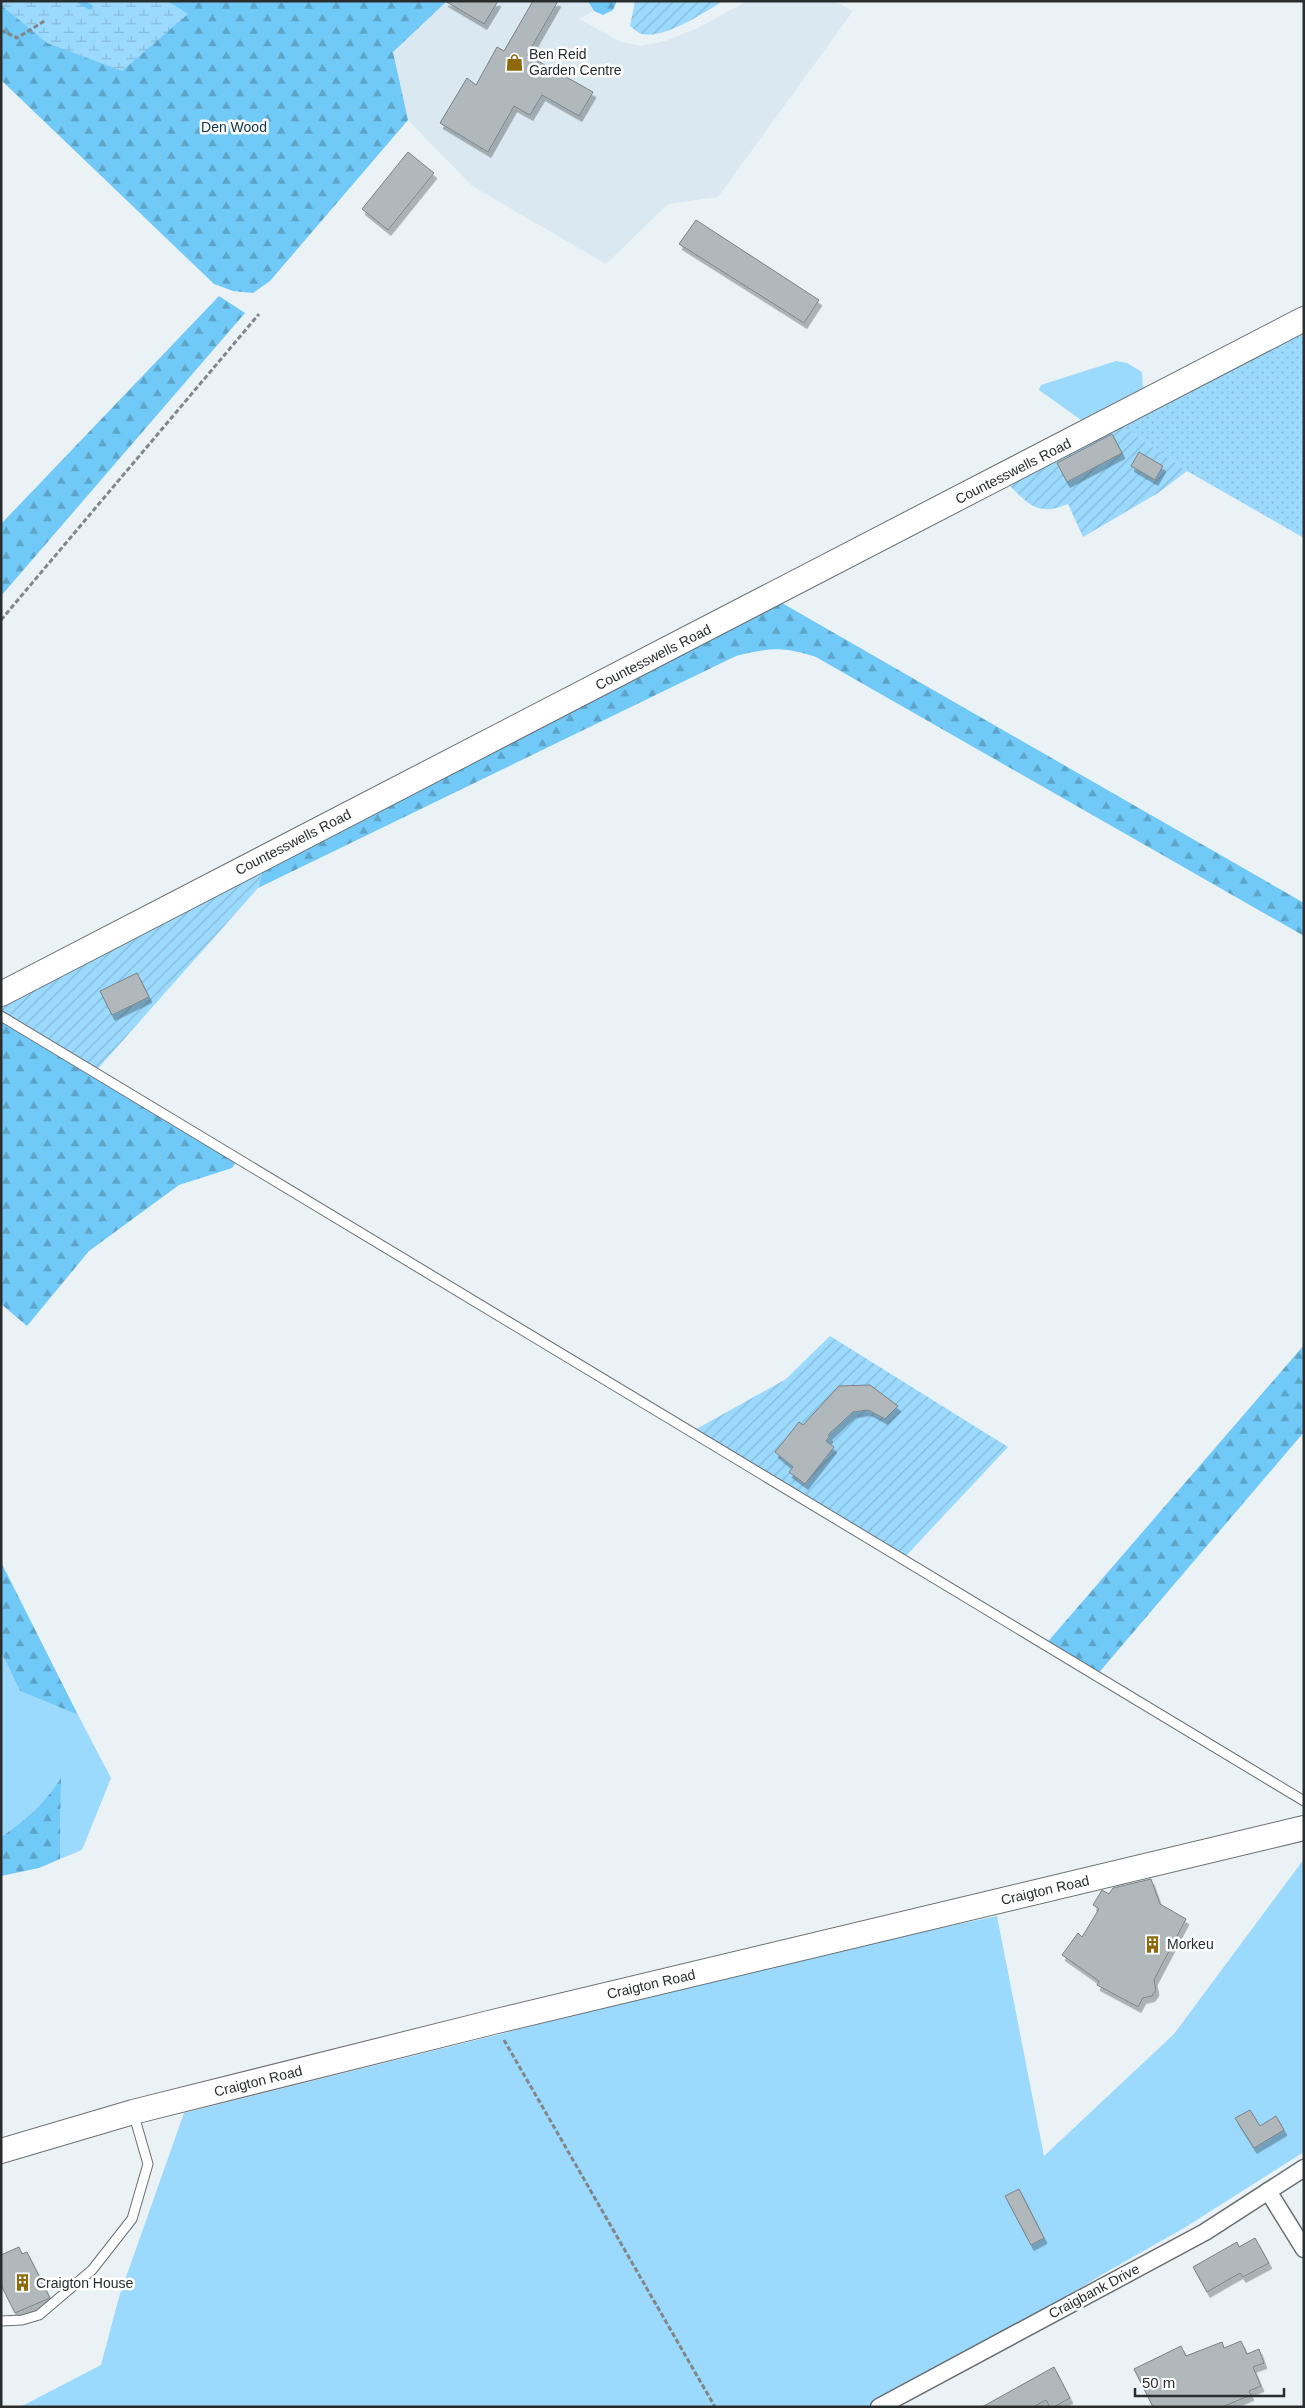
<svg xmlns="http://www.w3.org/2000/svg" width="1305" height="2408" font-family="Helvetica,sans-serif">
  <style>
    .built { fill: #dae8f1 }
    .grass { fill: #9bd9fd }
    .forest { fill: url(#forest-firs) }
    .wetland { fill: url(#wetland-marsh) }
    .park { fill: url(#park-dots) }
    .garden { fill: url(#garden-furrows) }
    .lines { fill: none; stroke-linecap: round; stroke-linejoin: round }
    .stream { stroke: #6dc4f4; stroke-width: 5.5 }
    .building { fill: #b1b8bc; stroke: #7c8286; filter: url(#shadow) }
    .lane-casing { stroke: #696f72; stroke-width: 11 }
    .street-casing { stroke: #696f72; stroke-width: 19 }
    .secondary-casing { stroke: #696f72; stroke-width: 26 }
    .path { stroke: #818688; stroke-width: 3; stroke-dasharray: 5 2.5; stroke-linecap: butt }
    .lane { stroke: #fff; stroke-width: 9 }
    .street { stroke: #fff; stroke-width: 16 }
    .secondary { stroke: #fff; stroke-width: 24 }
    .labels { text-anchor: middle; stroke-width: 5; stroke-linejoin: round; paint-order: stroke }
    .poi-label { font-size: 14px; fill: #2a2d2e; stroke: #fff; text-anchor: start }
    .park-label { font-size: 14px; fill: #0d3448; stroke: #fff }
    .street-label { font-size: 14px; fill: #2a2d2e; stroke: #fff }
  </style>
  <defs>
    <pattern id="forest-firs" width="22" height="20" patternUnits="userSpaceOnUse" patternTransform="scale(1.25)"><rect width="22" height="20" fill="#71c9f8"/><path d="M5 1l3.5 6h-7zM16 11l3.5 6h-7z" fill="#5da4c9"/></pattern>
    <pattern id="wetland-marsh" width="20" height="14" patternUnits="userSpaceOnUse" patternTransform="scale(1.25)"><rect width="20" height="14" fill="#9bd9fd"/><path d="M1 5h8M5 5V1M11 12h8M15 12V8" fill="none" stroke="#86bbd9"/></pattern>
    <pattern id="park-dots" width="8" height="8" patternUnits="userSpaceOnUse" patternTransform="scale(1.25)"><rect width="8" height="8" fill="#9bd9fd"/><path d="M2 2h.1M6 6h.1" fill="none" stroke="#86bbd9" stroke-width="1.8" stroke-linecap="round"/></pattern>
    <pattern id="garden-furrows" width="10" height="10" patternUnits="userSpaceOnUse" patternTransform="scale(1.25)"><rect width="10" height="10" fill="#9bd9fd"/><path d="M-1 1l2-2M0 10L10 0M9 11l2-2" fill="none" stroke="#86bbd9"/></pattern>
    <filter id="shadow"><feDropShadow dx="3" dy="5.5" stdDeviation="0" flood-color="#0004"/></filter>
  </defs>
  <rect width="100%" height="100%" fill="#ebf2f6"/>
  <path class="built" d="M447,1H588L594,11L579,19L619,41L641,46L665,41L698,28L747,1H834L853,11L718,197L668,204L606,264L472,186L408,120L393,52Z"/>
  <g class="grass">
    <path d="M1116,361L1127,363L1142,372L1143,388L1081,420L1039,390L1041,385Z"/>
    <path d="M1,1652L20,1691L78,1715L111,1778L82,1850L60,1859L61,1779L48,1799L28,1818L1,1837Z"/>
    <path d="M1304,1859V2152L1184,2228L1103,2274L926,2382L879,2407H20L101,2365L119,2297L184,2113L841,1949L997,1916L1044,2156L1174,2034Z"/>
  </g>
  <g class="forest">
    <path d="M1,1H447L393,52L408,120L270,281L253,293L233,291L214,284L1,80Z"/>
    <path d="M588,1H617L613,10L603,15L594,11Z"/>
    <path d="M219,296L245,313L1,596V524Z"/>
    <path d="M782,603L1304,903V936L816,657C784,647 770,647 736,656L258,888L267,855Z"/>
    <path d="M1,1016L238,1159L232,1168L179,1185L89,1251L27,1326L1,1304Z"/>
    <path d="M1304,1345V1432L1096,1676L1045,1645Z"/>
    <path d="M1,1562L78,1715L20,1691L1,1652Z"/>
    <path d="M61,1778L60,1859L39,1868L1,1876V1837C27,1819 44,1805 61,1778Z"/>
  </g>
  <path class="wetland" d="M1,1H168L188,14L122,71L47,43L1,5Z"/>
  <path class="park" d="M1304,329V538L1187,471L1122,425Z"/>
  <g class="garden">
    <path d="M635,1H723C705,12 661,42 639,33C636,31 633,28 630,26Z"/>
    <path d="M1122,425L1187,471L1158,493L1083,537L1068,504C1037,517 1028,504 1007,483Z"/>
    <path d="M267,855L258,888L94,1073L1,1016V994Z"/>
    <path d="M830,1336L1008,1447L903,1559L691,1432L786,1379Z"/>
  </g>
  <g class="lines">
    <path class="stream" d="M80,1L90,7"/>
  </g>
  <g class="building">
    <path d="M445,1H498L484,24Z"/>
    <path d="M533,1H558L527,55L593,92L579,116L542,95L530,115L514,106L488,152L440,123L467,78L476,85L497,47L504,51Z"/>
    <path d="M408,152L434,173L388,230L362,209Z"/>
    <path d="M696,220L819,300L804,323L679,244Z"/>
    <path d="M1112,434L1122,453L1067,482L1057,463Z"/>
    <path d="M1139,452L1163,466L1155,480L1131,466Z"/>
    <path d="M137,973L149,997L112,1015L100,991Z"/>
    <path d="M870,1385L898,1406L885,1419L868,1410L853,1412L828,1435L830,1436L826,1441L834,1447L805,1484L789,1472L793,1467L775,1452L799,1422L803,1425L839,1386Z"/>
    <path d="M1151,1879L1160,1904L1186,1919L1154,1980L1156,1990L1152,1996L1143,1998L1138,2007L1097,1985L1099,1981L1062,1955L1078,1933L1082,1937L1099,1909L1093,1905L1102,1890L1109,1894L1113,1888Z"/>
    <path d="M1250,2110L1260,2126L1276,2116L1284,2130L1254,2148L1235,2118Z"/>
    <path d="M1019,2189L1044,2238L1031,2245L1005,2196Z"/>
    <path d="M1255,2238L1269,2263L1243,2277L1240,2273L1207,2292L1193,2267L1237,2242L1239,2247Z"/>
    <path d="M19,2247L22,2254L27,2252L50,2298L15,2313L1,2285V2255Z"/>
    <path d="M1241,2341L1247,2354L1259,2349L1264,2363L1253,2367L1261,2386L1249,2391L1251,2395L1222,2407H1153L1134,2369L1181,2346L1186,2356L1222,2342L1224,2348Z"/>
    <path d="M1054,2367L1070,2398L1054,2407H1050L1046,2400L1033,2407H982Z"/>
  </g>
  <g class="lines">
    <defs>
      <g id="lane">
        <path d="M1,1016L1304,1801"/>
        <path d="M1,2321L22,2320L39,2315L92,2270L132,2219L148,2164L133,2112"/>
      </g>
      <g id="street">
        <path d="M1268,2191L1304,2249"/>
        <path d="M879,2407L1205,2232L1304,2168"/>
      </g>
      <g id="secondary">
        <path d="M1,994L1304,319"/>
        <path d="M1,2151L133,2112L493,2022L1304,1828"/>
      </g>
    </defs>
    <use href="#lane" class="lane-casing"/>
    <use href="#street" class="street-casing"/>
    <use href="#secondary" class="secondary-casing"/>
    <g class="path">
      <path d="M1,30L17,38L46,20"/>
      <path d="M1,620L259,314"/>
      <path d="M504,2040L715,2407"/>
    </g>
    <use href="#lane" class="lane"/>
    <use href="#street" class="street"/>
    <use href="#secondary" class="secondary"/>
  </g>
  <defs>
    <symbol id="shop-bare" viewBox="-9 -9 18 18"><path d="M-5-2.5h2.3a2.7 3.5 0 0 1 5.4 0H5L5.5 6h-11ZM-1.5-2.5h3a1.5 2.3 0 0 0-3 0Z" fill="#8d690b" stroke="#fff" stroke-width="2.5" paint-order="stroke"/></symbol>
    <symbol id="building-bare" viewBox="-9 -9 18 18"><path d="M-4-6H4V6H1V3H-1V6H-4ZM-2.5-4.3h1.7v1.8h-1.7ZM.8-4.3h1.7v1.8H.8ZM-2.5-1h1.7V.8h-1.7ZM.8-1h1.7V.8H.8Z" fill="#8d690b" stroke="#fff" stroke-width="2.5" paint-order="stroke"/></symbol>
  </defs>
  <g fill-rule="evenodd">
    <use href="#shop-bare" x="502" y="50" width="25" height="25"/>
    <use href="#building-bare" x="1140" y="1932" width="25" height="25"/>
    <use href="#building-bare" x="10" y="2270" width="25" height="25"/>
  </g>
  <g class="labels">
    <g class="poi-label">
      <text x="529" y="59">Ben Reid<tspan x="529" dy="16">Garden Centre</tspan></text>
      <text x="1167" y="1949">Morkeu</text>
      <text x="36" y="2288">Craigton House</text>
    </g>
    <g class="park-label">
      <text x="234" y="132">Den Wood</text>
    </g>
    <g class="street-label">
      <text transform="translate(1013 471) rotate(-27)" y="5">Countesswells Road</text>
      <text transform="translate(653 657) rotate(-27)" y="5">Countesswells Road</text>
      <text transform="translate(293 842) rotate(-27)" y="5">Countesswells Road</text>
      <text transform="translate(1045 1890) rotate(-13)" y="5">Craigton Road</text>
      <text transform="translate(651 1984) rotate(-13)" y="5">Craigton Road</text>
      <text transform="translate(258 2081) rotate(-14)" y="5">Craigton Road</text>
      <text transform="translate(1094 2291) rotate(-28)" y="5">Craigbank Drive</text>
    </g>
  </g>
  <rect width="1305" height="2408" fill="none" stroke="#2a2d2e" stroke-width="5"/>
  <path d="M1135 2388v8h149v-8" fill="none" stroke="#2a2d2e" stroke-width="2.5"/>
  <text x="1142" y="2388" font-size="15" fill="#2a2d2e" stroke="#ffffff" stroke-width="4" paint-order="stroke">50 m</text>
</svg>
